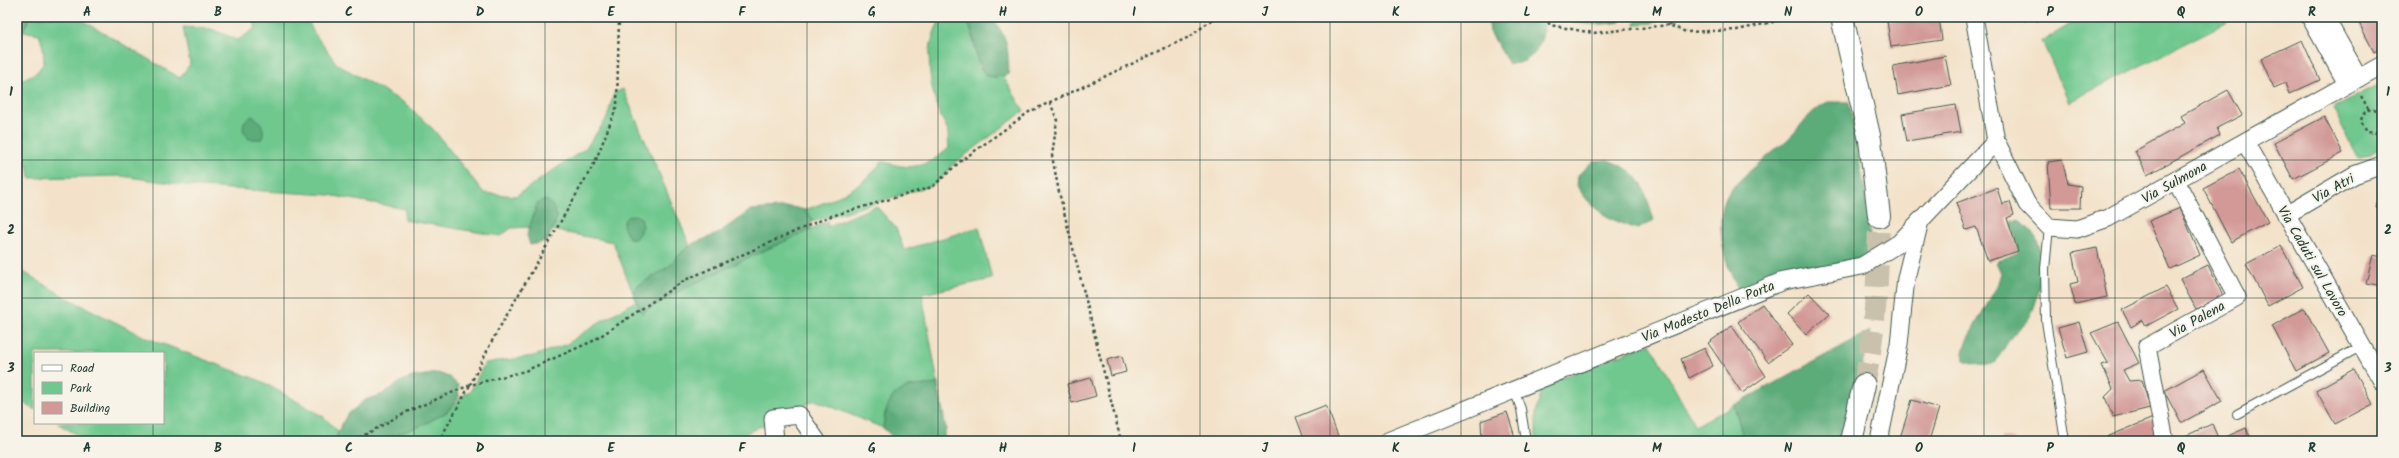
<svg xmlns="http://www.w3.org/2000/svg" width="2399" height="458" font-family="Kalam,sans-serif">
  <style>
    .green { fill: #70c88f; stroke: #488262 }
    .forest { fill: #5cac7a; stroke: #3e7457 }
    .building { fill: #d29997 }
    .lines { fill: none; stroke-linecap: round; stroke-linejoin: round }
    .trunk-tunnel { stroke: #c9c1ab; stroke-width: 22; stroke-dasharray: 22 11; stroke-linecap: butt }
    .service-casing { stroke: #3f564a; stroke-width: 10 }
    .minor-casing { stroke: #3f564a; stroke-width: 19 }
    .trunk-casing { stroke: #3f564a; stroke-width: 24 }
    .path { stroke: #3f564a; stroke-width: 2.5; stroke-dasharray: 3 3; stroke-linecap: butt }
    .service { stroke: #fff; stroke-width: 8 }
    .minor { stroke: #fff; stroke-width: 17 }
    .trunk { stroke: #fff; stroke-width: 22 }
    .grid { fill: none; stroke: #1f3d34; stroke-width: 1; stroke-opacity: 0.55 }
    .labels { text-anchor: middle; stroke-width: 4; stroke-linejoin: round; paint-order: stroke }
    .street-label { font-size: 14px; fill: #1f3d34; stroke: #f7f3e8 }
    .neatline { fill: none; stroke: #1f3d34; stroke-width: 1.5 }
    .grid-label { font-size: 13px; text-anchor: middle; font-weight: bold; fill: #1f3d34 }
  </style>
  <rect width="100%" height="100%" fill="#f7f3e8"/>
  <filter id="ink" filterUnits="userSpaceOnUse"><feTurbulence type="fractalNoise" baseFrequency=".025" numOctaves="2"/><feDisplacementMap in="SourceGraphic" scale="8" xChannelSelector="R" yChannelSelector="G"/><feConvolveMatrix kernelMatrix="1 2 1 2 8 2 1 2 1" color-interpolation-filters="sRGB"/></filter>
  <filter id="wash" filterUnits="userSpaceOnUse"><feTurbulence type="fractalNoise" baseFrequency=".012" numOctaves="4" result="noise"/><feDisplacementMap in="SourceGraphic" scale="16" xChannelSelector="R" yChannelSelector="G"/><feGaussianBlur stdDeviation="0.9" result="paint"/><feColorMatrix in="noise" values="0 0 0 0 0 0 0 0 0 0 0 0 0 0 0 0 0 1.4 0 .05"/><feComposite in="paint" operator="in"/></filter>
  <g filter="url(#wash)">
    <rect width="100%" height="100%" fill="#f3e2c9"/>
    <g class="green">
      <path d="M30,17H77L180,78L190,64L183,27L211,29L238,40L256,28L251,17H306L314,33L337,64L406,104L433,129L484,193L516,196L586,148L607,118L614,93L623,89L690,246L668,267L636,287L633,293L613,242L552,230L556,223L535,211L531,227L511,228L501,236L404,220L405,209L329,195L199,187L121,176L30,178L28,166L17,165V82L36,73L44,63L43,47L39,34L23,31Z"/>
      <path d="M942,17H962L969,22L979,68L996,77L1003,76L1024,111L951,166L947,173L933,185L812,222V218L805,210C834,199 864,188 882,161C910,171 926,168 949,148C948,142 949,135 947,129C944,121 939,115 937,107C928,76 924,45 942,17Z"/>
      <path d="M1639,17H1668L1652,23L1635,24Z"/>
      <path d="M2083,17H2237L2069,102L2042,41Z"/>
      <path d="M2382,83V147L2358,159L2333,108Z"/>
      <path d="M876,206L896,228L904,250L979,227L992,279L922,294L938,384L908,387L885,412L883,428L815,400L730,441H379C400,430 424,425 445,413C456,407 454,398 470,392L485,363L534,356L567,344L596,324L636,301L642,312C701,276 766,250 828,221L826,227Z"/>
      <path d="M17,268L65,297L147,338L261,381L324,417L338,431L336,441H88L57,423H163V353H35V410L17,399Z"/>
      <path d="M1650,343L1695,426L1734,405L1744,441H1536V413L1543,385Z"/>
    </g>
    <g class="forest">
      <path d="M17,17H30L23,31H17Z"/>
      <path d="M962,17H990C1010,39 1007,46 1009,74L996,77L986,76C972,59 979,30 962,17Z"/>
      <path d="M1488,17H1618L1620,22C1596,26 1575,24 1552,18L1544,22C1543,44 1534,64 1509,64L1490,32Z"/>
      <path d="M1828,102H1849L1866,199L1872,255L1739,291C1724,264 1710,213 1733,187C1749,170 1769,156 1786,141C1801,128 1809,110 1828,102Z"/>
      <path d="M252,116C262,122 265,128 262,139H249L243,130L244,122Z"/>
      <path d="M1608,160C1645,174 1642,186 1654,220L1638,229C1609,220 1593,211 1577,186L1578,175L1593,161Z"/>
      <path d="M543,200L548,201C563,214 554,226 547,241L530,245L527,235L537,204Z"/>
      <path d="M792,207L805,210L812,218L810,230C753,256 695,280 642,313L633,293L636,287L668,267L683,251L694,243L717,234L751,210Z"/>
      <path d="M635,215L641,218L643,227L635,239L629,238L623,226C624,218 627,216 635,215Z"/>
      <path d="M2019,219C2024,225 2034,232 2037,240C2046,259 2040,300 2029,318C2025,325 2017,329 2012,336C1995,359 1998,374 1964,360L1963,352L1967,340L1997,286L2001,273L1996,262L2019,252L2012,222Z"/>
      <path d="M1870,331L1865,354L1839,441H1744L1734,405Z"/>
      <path d="M438,373L449,377L458,385L459,396L447,412L423,425L379,441H336L338,431L347,415L365,400L383,394L402,381L412,377Z"/>
      <path d="M938,384L946,429L943,441H897L883,428C888,387 901,387 938,384Z"/>
    </g>
    <g id="blocks">
      <g class="building">
        <path d="M1918,17H1939L1942,40L1891,47L1887,21Z"/>
        <path d="M2022,17H2031L2024,21Z"/>
        <path d="M2034,17H2044L2037,21Z"/>
        <path d="M2356,17H2378L2380,20L2382,19V48L2374,52Z"/>
        <path d="M2302,40L2320,80L2289,94L2285,83L2274,88L2261,59Z"/>
        <path d="M1945,56L1951,85L1898,95L1893,66Z"/>
        <path d="M2228,90L2242,115L2217,128L2220,135L2147,175L2135,151L2185,123L2181,116Z"/>
        <path d="M1956,105L1961,132L1907,141L1902,114Z"/>
        <path d="M2324,117L2343,153L2293,179L2274,143Z"/>
        <path d="M2062,160L2068,184L2081,186L2080,208H2051L2048,162Z"/>
        <path d="M2239,169L2268,222L2231,242L2203,188Z"/>
        <path d="M2382,182V208L2376,207Z"/>
        <path d="M1997,188L2002,204L2010,202L2014,215L2007,218L2018,251L1988,261L1976,227L1966,230L1956,203Z"/>
        <path d="M2180,208L2200,255L2170,269L2149,221Z"/>
        <path d="M2281,246L2303,287L2268,306L2246,264Z"/>
        <path d="M2097,248L2107,297L2075,304L2070,284L2078,282L2072,253Z"/>
        <path d="M2373,255L2382,257V286L2366,283Z"/>
        <path d="M2208,265L2223,296L2196,309L2180,279Z"/>
        <path d="M2166,287L2178,309L2146,326L2143,320L2131,327L2122,310Z"/>
        <path d="M1809,293L1829,314L1806,335L1787,314Z"/>
        <path d="M1762,304L1792,345L1768,362L1738,322Z"/>
        <path d="M2304,308L2329,353L2296,371L2272,326Z"/>
        <path d="M2079,322L2088,352L2067,358L2058,328Z"/>
        <path d="M2118,322L2139,363L2123,370L2129,381L2142,380L2150,408L2113,417L2105,397L2113,389L2102,365L2108,363L2091,333Z"/>
        <path d="M1732,326L1766,376L1742,393L1708,343Z"/>
        <path d="M1705,348L1713,366L1689,378L1681,359Z"/>
        <path d="M1122,356L1126,372L1111,376L1107,360Z"/>
        <path d="M2204,369L2222,401L2181,423L2164,391Z"/>
        <path d="M2354,369L2373,404L2335,424L2316,390Z"/>
        <path d="M1091,378L1096,396L1072,403L1067,384Z"/>
        <path d="M1912,400L1939,408L1929,441H1899Z"/>
        <path d="M1326,405L1340,441H1305L1296,417Z"/>
        <path d="M1507,412L1514,434L1512,441H1482L1481,421Z"/>
        <path d="M2153,418L2163,441H2097Z"/>
        <path d="M2212,424L2219,440L2246,428L2252,441H2185L2183,437Z"/>
        <path d="M2002,437L2015,440V441H2001Z"/>
      </g>
    </g>
  </g>
  <g filter="url(#ink)">
    <use href="#blocks" fill-opacity="0" stroke="#3f564a" stroke-width="1"/>
    <g class="lines">
      <path class="trunk-tunnel" d="M1864,385C1876,329 1878,274 1879,216"/>
      <defs>
        <g id="service">
          <path d="M2049,227L2045,269L2046,321L2065,441"/>
          <path d="M1514,390L1521,409L1526,441"/>
          <path d="M2237,414L2362,346"/>
        </g>
        <g id="minor">
          <path d="M1974,17L1996,141L2027,204L2049,227L2077,229L2108,218L2382,65"/>
          <path d="M2310,17L2347,84"/>
          <path d="M2325,17L2359,78"/>
          <path d="M2245,142L2382,381"/>
          <path d="M2286,215L2354,175L2382,165"/>
          <path d="M775,441L773,418L799,415L817,441"/>
          <path d="M1388,441L1783,281L1862,266L1899,243L1996,141"/>
          <path d="M1879,441L1899,344L1906,278L1920,221"/>
          <path d="M2165,441L2147,347L2237,297L2176,181"/>
        </g>
        <g id="trunk">
          <path d="M1842,17L1870,140L1879,216"/>
          <path d="M1851,441L1864,385"/>
        </g>
      </defs>
      <use href="#service" class="service-casing"/>
      <use href="#minor" class="minor-casing"/>
      <use href="#trunk" class="trunk-casing"/>
      <g class="path">
        <path d="M619,17L617,106L595,162L493,339L470,385L525,371L593,341L685,280L828,217L932,187L962,160L1029,112L1191,36L1215,17"/>
        <path d="M1545,17L1550,25L1593,33L1669,25L1686,32L1737,30L1795,17"/>
        <path d="M1669,25L1673,17"/>
        <path d="M2361,96L2369,110"/>
        <path d="M1050,102L1057,120L1052,156L1059,192L1121,441"/>
        <path d="M2382,112C2372,106 2362,110 2361,122L2367,132L2375,133L2382,130"/>
        <path d="M2378,132L2382,140"/>
        <path d="M354,441L404,413L470,385"/>
        <path d="M439,441L470,385"/>
      </g>
      <use href="#service" class="service"/>
      <use href="#minor" class="minor"/>
      <use href="#trunk" class="trunk"/>
    </g>
  </g>
  <path class="grid" d="M153,17V353M284,17V441M414,17V441M545,17V441M676,17V441M807,17V441M938,17V441M1069,17V441M1200,17V441M1330,17V441M1461,17V441M1592,17V441M1723,17V441M1854,17V441M1984,17V441M2115,17V441M2246,17V441M17,160H2382M17,298H2382M153,423V441"/>
  <g class="labels">
    <g class="street-label">
      <text transform="translate(2174 182) rotate(-29)" y="5">Via Sulmona</text>
      <text transform="translate(2333 188) rotate(-29)" y="5">Via Atri</text>
      <text transform="translate(2313 261) rotate(60)" y="5">Via Caduti sul Lavoro</text>
      <text transform="translate(1708 311) rotate(-22)" y="5">Via Modesto Della Porta</text>
      <text transform="translate(2197 319) rotate(-29)" y="5">Via Palena</text>
    </g>
  </g>
  <rect width="2399" height="458" fill="none" stroke="#f7f3e8" stroke-width="44"/>
  <rect x="34" y="352" width="130" height="72" fill="#f7f3e8" stroke="#a1aaa0"/>
  <rect x="42" y="365" width="20" height="6" fill="#ffffff" stroke="#a1aaa0"/>
  <text x="70" y="372" font-size="12" fill="#1f3d34">Road</text>
  <rect x="42" y="382" width="20" height="12" fill="#70c88f" stroke="#a1aaa0"/>
  <text x="70" y="392" font-size="12" fill="#1f3d34">Park</text>
  <rect x="42" y="402" width="20" height="12" fill="#d29997" stroke="#a1aaa0"/>
  <text x="70" y="412" font-size="12" fill="#1f3d34">Building</text>
  <rect x="22" y="22" width="2355" height="414" class="neatline"/>
  <g class="grid-label">
    <text x="87" y="16">A</text>
    <text x="218" y="16">B</text>
    <text x="349" y="16">C</text>
    <text x="480" y="16">D</text>
    <text x="611" y="16">E</text>
    <text x="742" y="16">F</text>
    <text x="872" y="16">G</text>
    <text x="1003" y="16">H</text>
    <text x="1134" y="16">I</text>
    <text x="1265" y="16">J</text>
    <text x="1396" y="16">K</text>
    <text x="1527" y="16">L</text>
    <text x="1657" y="16">M</text>
    <text x="1788" y="16">N</text>
    <text x="1919" y="16">O</text>
    <text x="2050" y="16">P</text>
    <text x="2181" y="16">Q</text>
    <text x="2312" y="16">R</text>
    <text x="11" y="96">1</text>
    <text x="2388" y="96">1</text>
    <text x="11" y="234">2</text>
    <text x="2388" y="234">2</text>
    <text x="11" y="372">3</text>
    <text x="2388" y="372">3</text>
    <text x="87" y="452">A</text>
    <text x="218" y="452">B</text>
    <text x="349" y="452">C</text>
    <text x="480" y="452">D</text>
    <text x="611" y="452">E</text>
    <text x="742" y="452">F</text>
    <text x="872" y="452">G</text>
    <text x="1003" y="452">H</text>
    <text x="1134" y="452">I</text>
    <text x="1265" y="452">J</text>
    <text x="1396" y="452">K</text>
    <text x="1527" y="452">L</text>
    <text x="1657" y="452">M</text>
    <text x="1788" y="452">N</text>
    <text x="1919" y="452">O</text>
    <text x="2050" y="452">P</text>
    <text x="2181" y="452">Q</text>
    <text x="2312" y="452">R</text>
  </g>
</svg>
